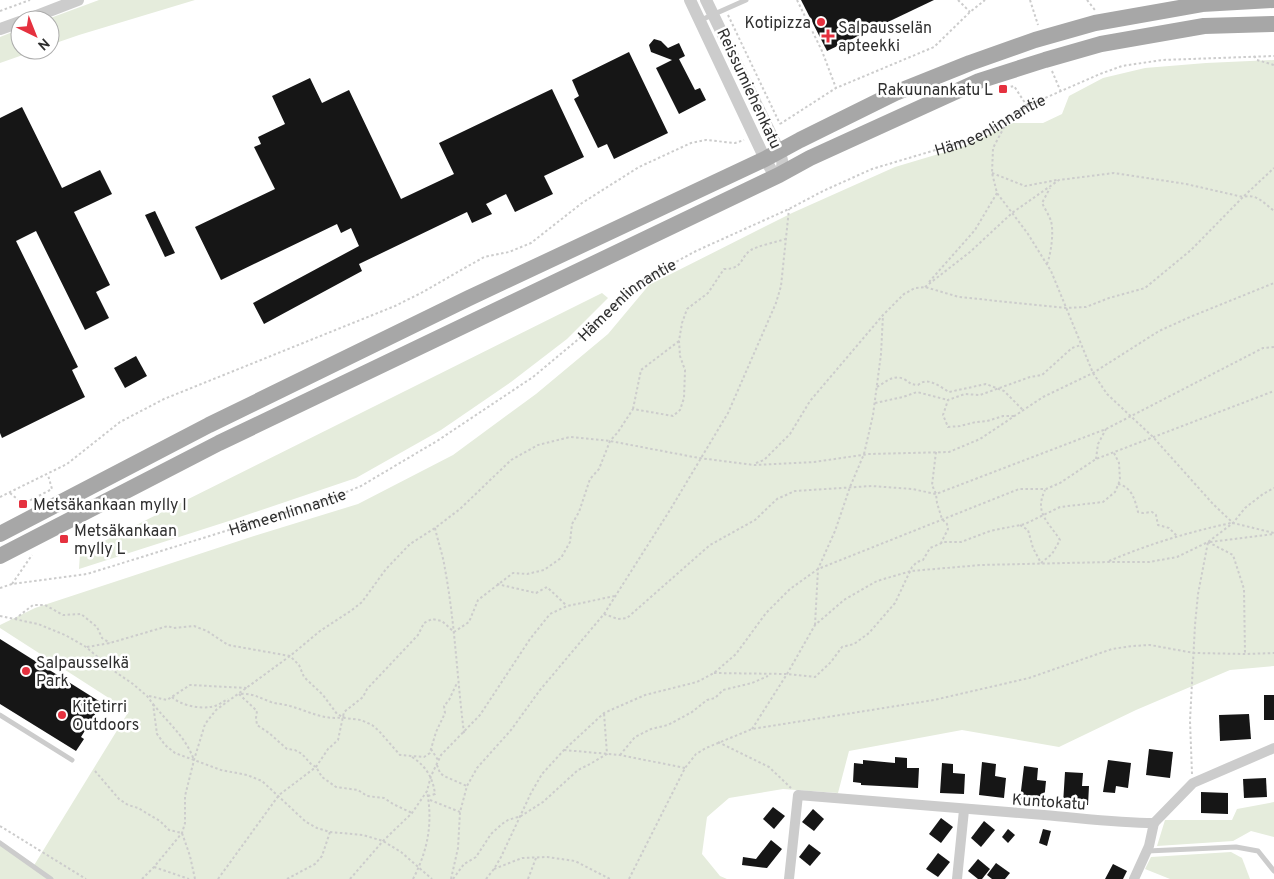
<svg xmlns="http://www.w3.org/2000/svg" width="1274" height="879" font-family="Overpass,sans-serif">
  <style>
    .green { fill: #e5ecdc }
    .building { fill: #161616 }
    .lines { fill: none; stroke-linecap: round; stroke-linejoin: round }
    .path { stroke: #ccc; stroke-width: 2; stroke-dasharray: 2.5 2.5; stroke-linecap: butt }
    .service { stroke: #ccc; stroke-width: 5 }
    .minor { stroke: #ccc; stroke-width: 10 }
    .tertiary { stroke: #ccc; stroke-width: 12 }
    .primary { stroke: #a7a7a7; stroke-width: 16 }
    .poi-dot { fill: #e5313f; stroke: #fff; stroke-width: 2 }
    .labels { text-anchor: middle; stroke-width: 5; stroke-linejoin: round; paint-order: stroke }
    .poi-label { font-size: 16px; fill: #2f2f2f; stroke: #fff; text-anchor: start }
    .street-label { font-size: 16px; fill: #2f2f2f; stroke: #fff }
  </style>
  <rect width="100%" height="100%" fill="#fff"/>
  <g class="green">
    <path d="M99,0H195L79,35L50,45V20H45Z"/>
    <path d="M20,29V50H37L0,63V37Z"/>
    <path d="M1274,60V666L1230,670L1136,710L1059,747L962,730L849,751L838,793L783,789L729,798L707,817L702,854L720,876L727,879H0V845L33,867L129,711L0,628V625L35,608L254,536L358,504L453,455L536,394L608,334L649,285L792,213L895,167L962,147L1013,123H1043L1062,114L1069,96L1103,78L1145,68L1206,63Z"/>
    <path d="M602,293L608,298L567,339L511,382L441,430L356,478L232,520L79,569L80,553Z"/>
    <path d="M1274,802V837L1251,831L1233,841L1157,846L1165,820H1232L1237,809Z"/>
    <path d="M1231,852L1242,858L1250,879H1170L1145,869L1151,857Z"/>
  </g>
  <g class="building">
    <path d="M801,0H934L827,51Z"/>
    <path d="M654,39L661,41L668,48L679,43L685,56L679,59L695,90L700,88L706,100L679,114L656,68L672,60L651,52L649,45Z"/>
    <path d="M629,52L668,133L614,159L607,144L598,148L574,99L579,96L572,80Z"/>
    <path d="M310,78L322,103L349,90L401,199L454,174L439,143L552,89L584,157L544,176L553,194L515,212L506,194L486,204L492,214L472,223L467,212L359,264L362,271L264,324L253,303L359,246L351,228L341,233L337,224L221,280L195,227L275,189L254,147L261,144L258,137L285,124L272,96Z"/>
    <path d="M22,107L62,188L100,170L112,194L74,212L110,285L96,292L109,318L85,330L36,231L16,241L78,367L72,370L85,397L2,438L0,433V118Z"/>
    <path d="M155,211L175,253L165,257L145,215Z"/>
    <path d="M136,356L147,376L125,388L114,368Z"/>
    <path d="M0,639L102,703L81,737L84,739L76,751L0,704Z"/>
    <rect x="1264" y="695" width="10" height="25"/>
    <path d="M1249,714L1251,739L1220,741L1219,715Z"/>
    <path d="M1149,749L1173,752L1170,778L1146,775Z"/>
    <path d="M895,757L907,758V768H919L918,788L861,785V783L853,782L854,763L863,764V760L895,763Z"/>
    <path d="M1108,760L1131,763L1128,788L1116,786L1115,793L1103,792Z"/>
    <path d="M982,762L996,764L995,776L1006,778L1004,798L979,795Z"/>
    <path d="M942,763L953,764V773L965,774L964,794L940,793Z"/>
    <path d="M1024,766L1038,768L1037,780L1046,781L1044,801L1020,799Z"/>
    <path d="M1065,772L1083,773L1082,786H1089L1088,805L1063,804Z"/>
    <path d="M1266,778L1267,797L1244,798L1243,779Z"/>
    <path d="M1201,792L1228,793V814L1201,813Z"/>
    <path d="M773,807L785,816L774,829L763,819Z"/>
    <path d="M813,809L824,819L814,831L802,822Z"/>
    <path d="M941,818L953,827L941,843L929,834Z"/>
    <path d="M984,821L995,830L981,847L971,838Z"/>
    <path d="M1008,829L1015,835L1008,843L1002,837Z"/>
    <path d="M1043,829L1051,831L1047,846L1039,843Z"/>
    <path d="M771,840L782,849L767,868L742,865L743,857L756,859Z"/>
    <path d="M809,844L821,853L810,866L799,857Z"/>
    <path d="M938,853L950,862L938,877L926,869Z"/>
    <path d="M978,859L990,869L982,879H978L968,871Z"/>
    <path d="M996,863L1010,873L1005,879H992L987,875Z"/>
    <path d="M1113,864L1127,871L1123,879H1105Z"/>
  </g>
  <g class="lines">
    <g class="path">
      <path d="M797,0L822,51L836,88"/>
      <path d="M958,0L970,12"/>
      <path d="M1030,0L1038,25"/>
      <path d="M1087,0L1095,10"/>
      <path d="M0,11L30,0"/>
      <path d="M728,15L780,124"/>
      <path d="M1254,56L1257,60L1274,65"/>
      <path d="M1052,71L1061,92"/>
      <path d="M1001,89L1014,86L1027,106"/>
      <path d="M1009,118L993,148L992,173L997,193L1028,234L1051,271L1093,373L1107,394L1153,437L1213,504L1233,523L1274,533"/>
      <path d="M780,124L836,88L934,47L970,12L985,0"/>
      <path d="M992,173L1025,186L1057,180"/>
      <path d="M1047,264C1051,254 1054,232 1051,221C1049,215 1045,209 1042,203L1050,188"/>
      <path d="M929,282L975,230L997,193"/>
      <path d="M925,287L970,252L1012,213L1059,180L1114,173L1186,184L1243,197L1274,168"/>
      <path d="M877,387C886,382 893,374 904,379C909,382 911,385 918,385C928,376 940,387 949,392L986,384L1004,391L1023,410"/>
      <path d="M875,403L903,397L917,392L948,400"/>
      <path d="M633,409L641,370L679,341"/>
      <path d="M1014,416H1003L987,421L976,422L960,426L948,427L943,415L948,400L965,394L980,395L1030,377L1042,375L1072,348L1081,345"/>
      <path d="M936,452L932,485L936,494L937,503L942,519L947,524L948,529L941,543"/>
      <path d="M1096,459L1098,444L1106,429"/>
      <path d="M756,463L764,460L790,434L810,401L883,315L904,294L915,288L925,287L959,297L1066,308L1086,307L1109,298L1145,288L1191,250L1243,197C1256,193 1264,203 1274,211"/>
      <path d="M1118,484C1132,487 1135,500 1138,512L1143,513L1152,512L1156,515L1158,525L1169,528L1177,536"/>
      <path d="M10,493L23,504L52,489L48,475"/>
      <path d="M0,497L67,464L120,422L164,399L395,306L421,293L484,257L509,252L531,243L582,203L639,167L691,143L706,140L735,143L744,140"/>
      <path d="M1020,525L1028,530L1033,548L1041,563"/>
      <path d="M435,528C438,542 443,555 445,569C455,623 457,678 464,733"/>
      <path d="M1208,542L1233,555L1244,589L1245,654"/>
      <path d="M1210,542L1274,534"/>
      <path d="M1109,561C1149,544 1189,532 1231,523"/>
      <path d="M1041,563L1052,554L1060,540C1048,521 1034,513 1045,490"/>
      <path d="M12,584L32,555"/>
      <path d="M497,584L536,593L547,587L567,606"/>
      <path id="s1" d="M0,588L12,584L87,574L332,498L361,486L437,441L533,377L581,337L629,290L648,277L696,251L789,209L823,191L872,169L969,140L989,130L1027,106L1100,74L1122,66L1162,60L1274,56"/>
      <path d="M604,614L618,619L627,618L710,545L755,520L777,499L795,491L872,486L912,489L936,494L1106,429L1263,348L1274,347"/>
      <path d="M0,616L38,624L65,635L86,647L114,671L133,684L147,696L153,704L157,734L165,745L175,753L221,770L247,775L262,781L306,822L317,828L330,832L363,835L383,841L401,852L432,879"/>
      <path d="M15,619L33,605H45L63,615L81,614L97,627L102,638L110,643"/>
      <path d="M815,625L818,569L835,531L850,487L864,454L873,415L881,354L883,315"/>
      <path d="M87,647L110,643L168,626L173,628L194,626L207,631L228,645L290,656L299,665L304,677L323,695L337,714L345,718L361,720L372,725L379,731L400,755L424,757L430,753L431,749L436,732L445,713L444,706L449,700L457,683"/>
      <path d="M714,673L787,674L815,677L831,662L842,647L854,644L869,633L895,603L912,567L917,562L923,560L930,548L944,542H961L990,531L1025,524L1060,507L1103,502L1115,492L1120,480L1119,463L1114,453"/>
      <path d="M239,694L257,711L256,718L257,725L269,733L287,749L295,750L302,754L311,764L316,767L322,777L336,787L358,790L367,796L384,798L393,804L412,813"/>
      <path d="M241,694C252,693 260,698 271,702C277,704 284,704 290,706C308,711 325,721 344,717"/>
      <path d="M149,696L167,700L190,685L247,688"/>
      <path d="M172,697C180,705 199,709 210,707C216,707 222,702 228,699"/>
      <path d="M153,704C169,724 185,736 194,760"/>
      <path d="M752,729L787,674L815,625L844,600L877,581L911,571L981,565L1109,562H1149L1177,557L1208,542L1233,523L1245,508L1263,494L1274,488"/>
      <path d="M718,742L769,767L791,788"/>
      <path d="M431,749L438,760"/>
      <path d="M564,750L620,755L685,768"/>
      <path d="M620,755L635,737L651,729L668,725L692,712L707,700L715,698L723,690L752,683L768,676"/>
      <path d="M412,757C426,766 433,778 435,794L428,796"/>
      <path d="M437,765L440,773L444,776L467,786"/>
      <path d="M95,771L119,799L128,805L138,808L160,821L169,830L182,833L190,856L195,879"/>
      <path d="M1192,774L1190,721L1195,625L1198,594L1208,542"/>
      <path d="M430,800L460,812"/>
      <path d="M0,826L86,879"/>
      <path d="M154,867L189,879"/>
      <path d="M494,869L522,858L547,857L575,861L610,879"/>
      <path d="M142,879L154,867L182,833L185,823V796L194,760L205,724L216,710L290,656L320,631L352,610L362,602L386,569L410,544L435,528L460,509L511,460L538,445L570,437L610,441L699,458L754,465L814,462L869,454L949,452L980,439L1043,397L1093,373L1159,331L1190,317L1274,283"/>
      <path d="M218,879L279,795L316,767L328,749L338,740L344,712L363,697L367,689L418,635L424,623L432,619L442,621L454,632L469,622L478,600L513,573L527,574L544,570L561,558L570,542L572,524L579,512L590,479L599,469L610,441L618,432L633,409L673,416L680,410L684,398L685,370L680,356L679,341L682,323L687,309L708,293L724,269C744,269 739,258 751,250C757,246 777,242 785,239"/>
      <path d="M287,879L315,864L322,856L330,832"/>
      <path d="M350,879L383,841L412,813L427,791L431,776L441,755L480,715L530,639L550,614L567,606L615,596"/>
      <path d="M413,879C428,850 433,823 427,791"/>
      <path d="M451,879L458,848L460,812L467,786L477,768L511,730L540,690L604,614L670,510L728,413L776,303L781,286L789,209"/>
      <path d="M453,879L464,864L476,857L491,834L502,824L508,820L521,816L543,802L578,770L590,764L607,754L604,713"/>
      <path d="M486,879L494,869L501,857L531,793L542,774L564,750L604,713L645,695L697,682L714,673L736,654L766,613L790,589L818,569L1019,489H1046L1060,483L1096,459L1274,391"/>
      <path d="M528,879L536,858"/>
      <path d="M629,879L685,768L696,754L706,748L752,729L934,700L1029,678L1112,649L1132,646L1150,645L1194,653L1245,654L1274,653"/>
    </g>
    <g class="service">
      <path d="M701,20L746,0"/>
      <path d="M0,715L72,760"/>
      <path d="M0,843L51,879"/>
      <path d="M1147,851L1236,847L1258,851L1274,871"/>
    </g>
    <g class="minor">
      <path d="M789,879L798,795C880,802 962,809 1044,815C1081,818 1117,823 1154,823L1193,783L1274,748"/>
      <path d="M957,879L964,810"/>
      <path d="M1134,879L1149,846L1154,823"/>
    </g>
    <g class="tertiary">
      <path d="M690,0L765,159L772,171L779,175C784,166 783,161 779,151L706,0"/>
      <path d="M26,20L78,0"/>
      <path d="M0,29L20,22"/>
    </g>
    <g class="primary">
      <path d="M0,534L209,425L469,298L765,159L800,140L895,93L970,63L1035,40L1095,23L1202,4L1274,0"/>
      <path d="M0,556L219,443L779,175L810,158L979,81L1045,60L1101,44L1204,26L1274,24"/>
    </g>
  </g>
  <g class="poi-dot">
    <circle cx="821" cy="22" r="5"/>
    <path d="M825.5 28.5h5v5h5v5h-5v5h-5v-5h-5v-5h5z"/>
    <rect x="998" y="84" width="10" height="10" rx="2.5"/>
    <rect x="18" y="499" width="10" height="10" rx="2.5"/>
    <rect x="59" y="534" width="10" height="10" rx="2.5"/>
    <circle cx="26" cy="671" r="5"/>
    <circle cx="62" cy="715" r="5"/>
  </g>
  <g class="labels">
    <g class="poi-label">
      <text x="811" y="28" text-anchor="end">Kotipizza</text>
      <text x="838" y="33">Salpausselän<tspan x="838" dy="18">apteekki</tspan></text>
      <text x="993" y="95" text-anchor="end">Rakuunankatu L</text>
      <text x="33" y="510">Metsäkankaan mylly I</text>
      <text x="74" y="536">Metsäkankaan<tspan x="74" dy="18">mylly L</tspan></text>
      <text x="36" y="668">Salpausselkä<tspan x="36" dy="18">Park</tspan></text>
      <text x="72" y="712">Kitetirri<tspan x="72" dy="18">Outdoors</tspan></text>
    </g>
    <g class="street-label">
      <text transform="translate(750 88) rotate(65)" y="6">Reissumiehenkatu</text>
      <text dy="6" stroke="none"><textPath href="#s1" startOffset="1108">Hämeenlinnantie</textPath></text>
      <text dy="6" stroke="none"><textPath href="#s1" startOffset="702">Hämeenlinnantie</textPath></text>
      <text dy="6" stroke="none"><textPath href="#s1" startOffset="298">Hämeenlinnantie</textPath></text>
      <text transform="translate(1049 801) rotate(4)" y="6">Kuntokatu</text>
    </g>
  </g>
  <g transform="translate(35 35) rotate(137)"><circle r="24" fill="#ffffff" stroke="#acacac"/>
  <path d="M0-4L9 19L0 12L-9 19Z" fill="#e5313f"/>
  <text y="-8" font-size="14" font-weight="bold" text-anchor="middle" fill="#2f2f2f">N</text>
  </g>
</svg>
